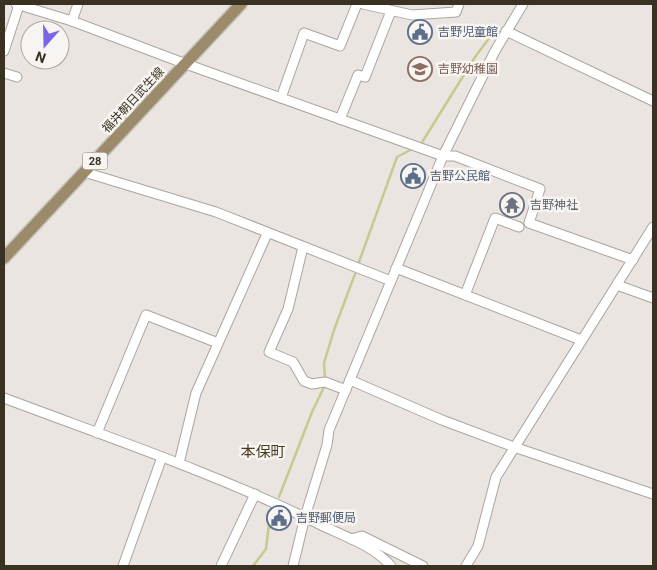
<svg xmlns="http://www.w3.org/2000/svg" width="657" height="570" font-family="Roboto,'Noto Sans JP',sans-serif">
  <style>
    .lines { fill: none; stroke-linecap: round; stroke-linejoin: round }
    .stream { stroke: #c5ca8e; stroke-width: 2.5 }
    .minor-casing { stroke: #aaa59d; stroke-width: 11 }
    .major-casing { stroke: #c4c2bd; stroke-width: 14 }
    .minor { stroke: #fff; stroke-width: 9 }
    .major { stroke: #9c8b6a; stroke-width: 11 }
    .labels { text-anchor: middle; stroke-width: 5; stroke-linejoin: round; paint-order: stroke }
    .shield { fill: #f7f4f1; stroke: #726c61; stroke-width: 1 }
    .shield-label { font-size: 11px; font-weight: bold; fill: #393223 }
    .service-label { font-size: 12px; fill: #4e5e75; stroke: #f7f4f1; text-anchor: start }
    .education-label { font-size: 12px; fill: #785e54; stroke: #f7f4f1; text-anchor: start }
    .street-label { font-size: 12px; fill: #393223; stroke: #f7f4f1 }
    .worship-label { font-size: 12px; fill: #5b616d; stroke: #f7f4f1; text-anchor: start }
    .quarter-label { font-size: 15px; fill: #493d21; stroke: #f7f4f1 }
  </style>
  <rect width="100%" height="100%" fill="#eae5e1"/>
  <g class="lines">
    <g class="stream">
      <path d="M419,145L421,144L475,57L490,37L499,31"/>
      <path d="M359,262L397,157L414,148"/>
      <path d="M325,379L324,363L334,330L355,274"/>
      <path d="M279,497L312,412L325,385"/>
      <path d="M253,566L266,549L269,524L274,510"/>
    </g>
    <defs>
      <g id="minor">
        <path d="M16,4L72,21L186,64L443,156H455L540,189L529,223L633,260"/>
        <path d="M363,4L412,15L456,12L459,4"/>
        <path d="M72,21L78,4"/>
        <path d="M506,31L653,101"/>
        <path d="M4,51L19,5"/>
        <path d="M4,73L17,77"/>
        <path d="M281,98L304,33L340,46L357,4"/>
        <path d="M340,119L358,75L365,77L391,11"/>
        <path d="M84,172L216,212L391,281"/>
        <path d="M303,247L288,309L269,352L293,362L304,381L312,384L325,382L346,390"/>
        <path d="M396,268L581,340"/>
        <path d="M617,285L653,298"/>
        <path d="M465,295L495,218L519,227"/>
        <path d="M350,380L442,420L514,447L653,494"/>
        <path d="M4,398C110,438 217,474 319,524C343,536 373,545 391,566"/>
        <path d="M97,433L146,315L218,343"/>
        <path d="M179,463L196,393L267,234"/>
        <path d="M351,539L362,536L423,566"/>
        <path d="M123,566L162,457"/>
        <path d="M221,566L255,494"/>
        <path d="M293,566L305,517L327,445L329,430L443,156L495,51L523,4"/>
        <path d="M466,566L478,546L496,477L653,227"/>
      </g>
      <path id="major" d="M4,258L241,4"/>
    </defs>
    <use href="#minor" class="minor-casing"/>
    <use href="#major" class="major-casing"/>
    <use href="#minor" class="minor"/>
    <use href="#major" class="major"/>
  </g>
  <defs>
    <symbol id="civic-ring" viewBox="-11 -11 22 22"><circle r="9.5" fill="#f7f4f1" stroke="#5c6f8a" stroke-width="1.5"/><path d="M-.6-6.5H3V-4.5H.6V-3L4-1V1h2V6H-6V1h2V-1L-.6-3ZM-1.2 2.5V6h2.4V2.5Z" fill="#5c6f8a"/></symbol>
    <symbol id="school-ring" viewBox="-11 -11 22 22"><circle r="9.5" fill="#f7f4f1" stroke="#8d6e63" stroke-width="1.5"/><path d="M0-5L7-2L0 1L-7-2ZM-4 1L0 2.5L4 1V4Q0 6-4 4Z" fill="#8d6e63"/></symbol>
    <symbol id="temple-ring" viewBox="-11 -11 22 22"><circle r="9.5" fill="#f7f4f1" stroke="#6b7280" stroke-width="1.5"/><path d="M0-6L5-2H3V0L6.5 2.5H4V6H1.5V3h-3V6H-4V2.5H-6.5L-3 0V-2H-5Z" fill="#6b7280"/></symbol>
  </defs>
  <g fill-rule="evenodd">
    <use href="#civic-ring" x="406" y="18" width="28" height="28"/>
    <use href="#school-ring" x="406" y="55" width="28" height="28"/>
    <use href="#civic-ring" x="399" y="162" width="28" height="28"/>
    <use href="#temple-ring" x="498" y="191" width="28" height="28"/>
    <use href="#civic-ring" x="265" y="504" width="28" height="28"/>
  </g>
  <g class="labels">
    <rect class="shield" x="82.5" y="152.5" width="25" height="17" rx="4"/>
    <g class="shield-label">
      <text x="95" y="165">28</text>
    </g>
    <g class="service-label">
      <text x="438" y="36">吉野児童館</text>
      <text x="430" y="180">吉野公民館</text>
      <text x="296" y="522">吉野郵便局</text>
    </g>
    <g class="education-label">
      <text x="438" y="73">吉野幼稚園</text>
    </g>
    <g class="street-label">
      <text transform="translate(133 100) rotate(-47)" y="4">福井朝日武生線</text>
    </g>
    <g class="worship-label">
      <text x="530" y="209">吉野神社</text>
    </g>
    <g class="quarter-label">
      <text x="263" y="457">本保町</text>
    </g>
  </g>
  <rect width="657" height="570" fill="none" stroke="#393223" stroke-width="10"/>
  <g transform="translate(45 45) rotate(200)"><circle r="24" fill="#f7f4f1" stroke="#aba69f"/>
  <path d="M0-4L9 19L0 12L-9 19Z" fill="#7b64e5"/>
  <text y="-8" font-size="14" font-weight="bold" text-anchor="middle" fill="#393223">N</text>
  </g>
</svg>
